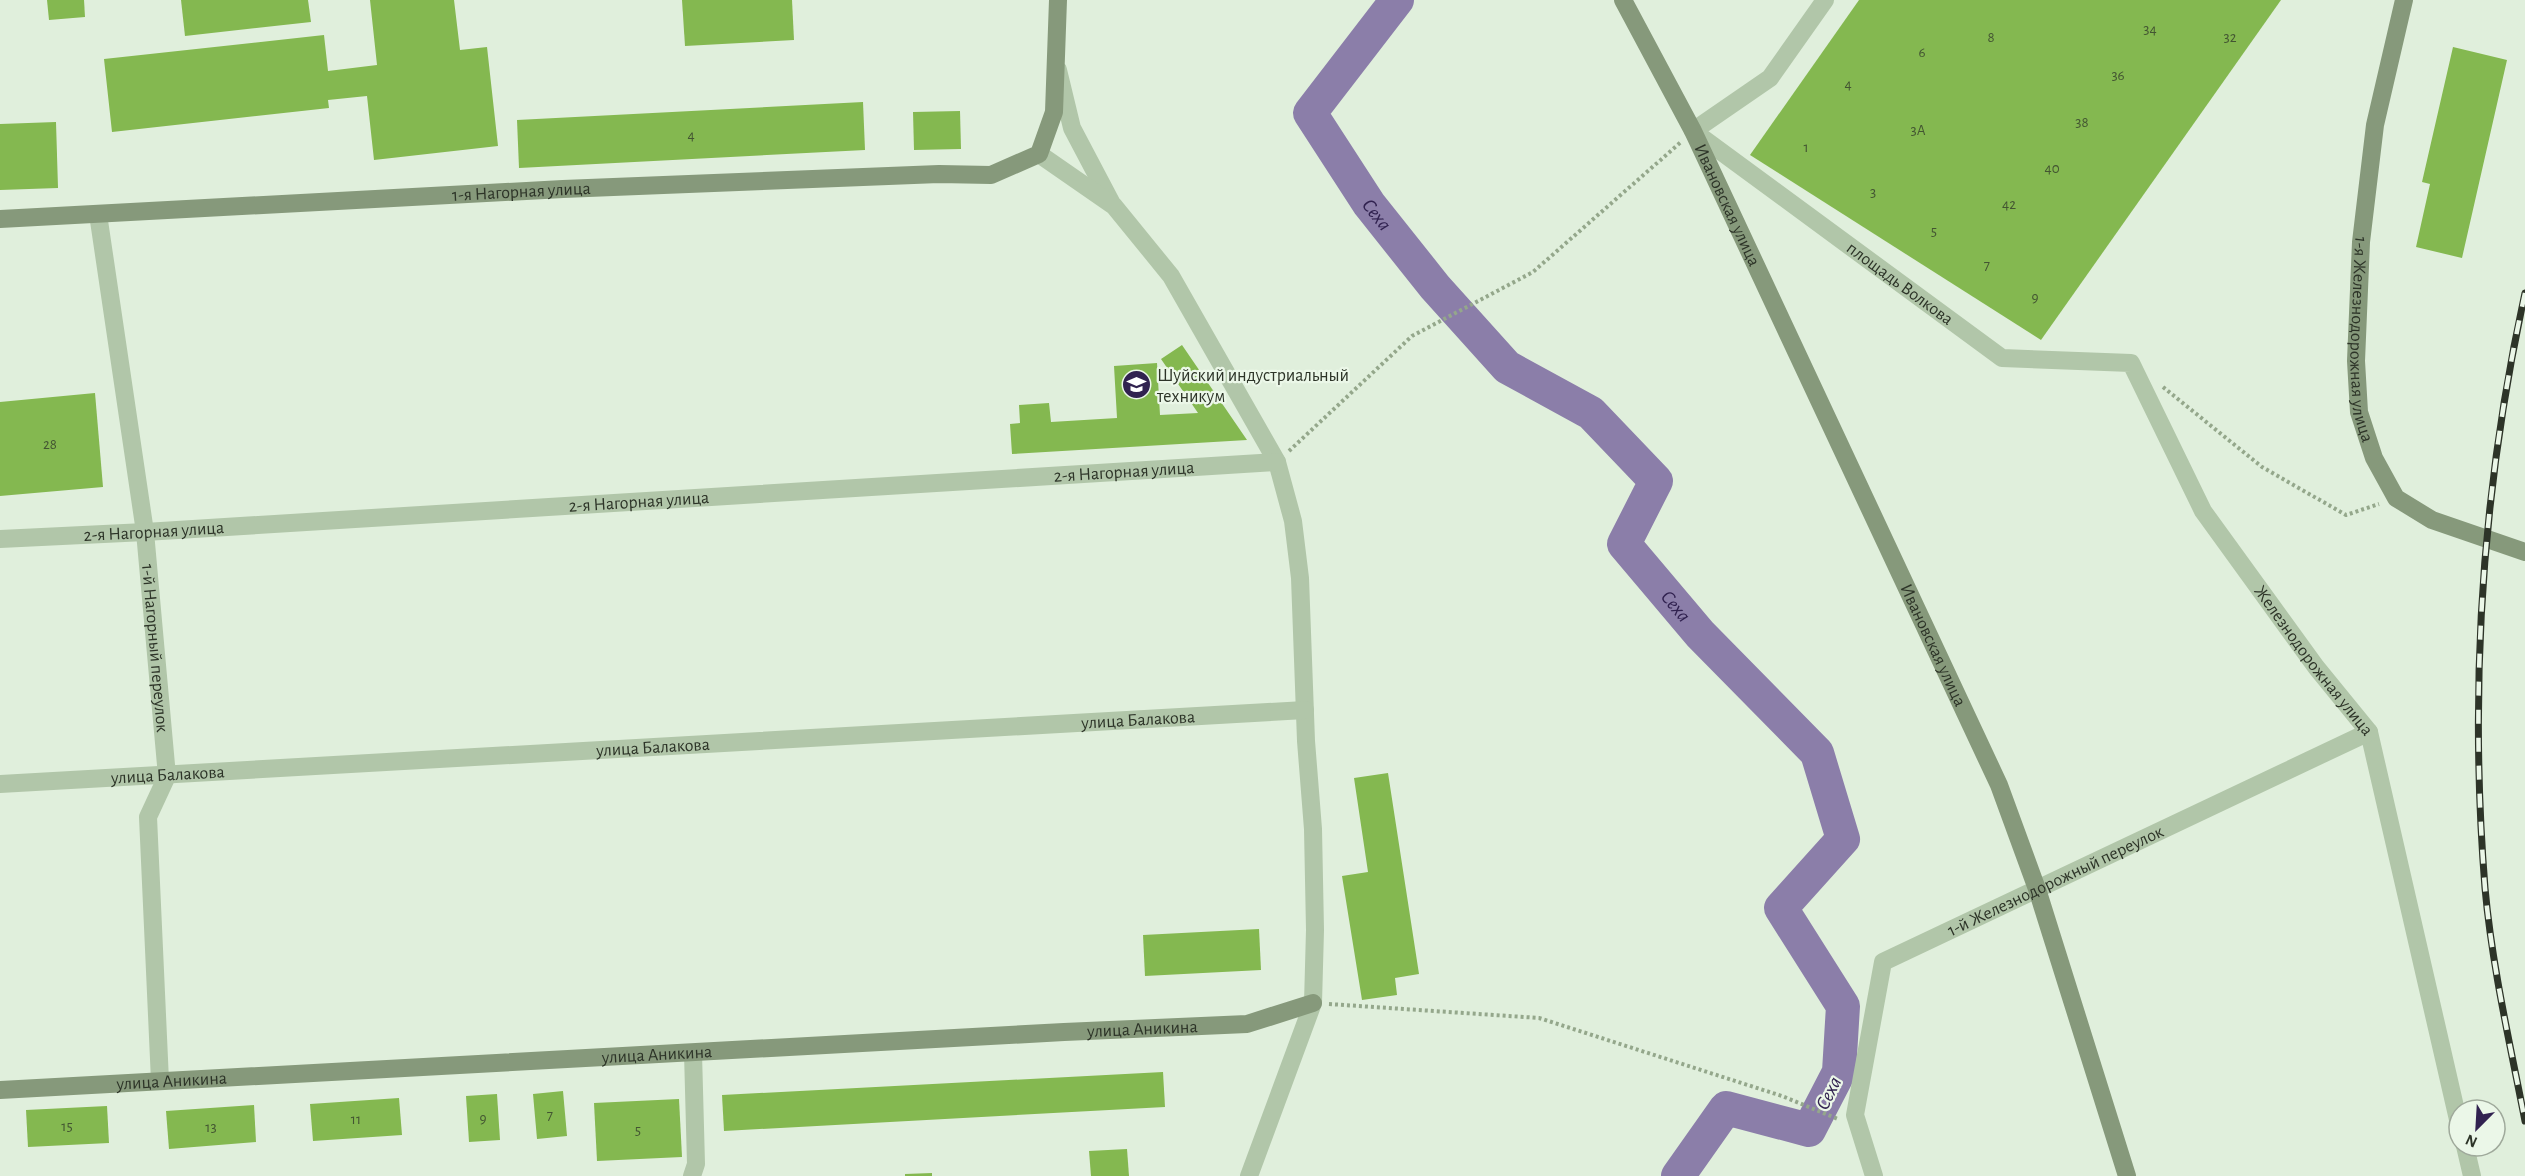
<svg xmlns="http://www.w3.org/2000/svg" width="2525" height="1176" font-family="'Alegreya Sans',sans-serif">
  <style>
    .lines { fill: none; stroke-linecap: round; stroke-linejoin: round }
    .river { stroke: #8b7ea9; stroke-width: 34 }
    .building { fill: #84b850 }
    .path { stroke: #94a78b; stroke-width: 4; stroke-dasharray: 3 3; stroke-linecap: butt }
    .street { stroke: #b1c6a9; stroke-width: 18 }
    .secondary { stroke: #86997b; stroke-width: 18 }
    .rail-casing { stroke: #2d3428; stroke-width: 7 }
    .rail { stroke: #ebf7e8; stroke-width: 4.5; stroke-dasharray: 14; stroke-linecap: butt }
    .labels { text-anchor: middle; stroke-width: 4.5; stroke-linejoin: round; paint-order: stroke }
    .number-label { font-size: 15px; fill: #435532 }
    .street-label { font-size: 18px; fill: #2d3428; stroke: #ebf7e8 }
    .poi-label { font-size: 18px; fill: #2d3428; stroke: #ebf7e8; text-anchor: start }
    .water-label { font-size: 20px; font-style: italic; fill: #312250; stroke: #ebf7e8 }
  </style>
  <rect width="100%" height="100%" fill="#e0efdc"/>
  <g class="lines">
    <path class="river" id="s1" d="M1397,0L1310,113L1369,204L1435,287L1507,367L1591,413L1656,481L1624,544L1700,634L1817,753L1843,839L1781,908L1843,1006L1839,1072L1809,1130L1726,1108L1678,1176"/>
  </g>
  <g class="building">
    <path d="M47,0H84L85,17L49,20Z"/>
    <path d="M181,0H308L311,22L185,36Z"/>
    <path d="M370,0H454L460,50L487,47L498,146L374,160L367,96L328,100L329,108L112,132L104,59L324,35L328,71L377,65Z"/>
    <path d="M682,0H792L794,40L685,46Z"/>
    <path d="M1859,0H2281L2041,340L1750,155Z"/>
    <path d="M2453,47L2507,60L2462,258L2416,247L2430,184L2422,182Z"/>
    <path d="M863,102L865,150L519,168L517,120Z"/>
    <path d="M960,111L961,149L914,150L913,112Z"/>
    <path d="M56,122L58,188L0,190V124Z"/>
    <path d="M1182,345L1247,440L1012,454L1010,424L1020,423L1019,405L1049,403L1051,422L1117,418L1114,366L1157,363L1160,415L1198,413L1161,359Z"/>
    <path d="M95,393L103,487L0,496V402Z"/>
    <path d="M1388,773L1419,974L1395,978L1397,995L1362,1000L1342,876L1368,872L1354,778Z"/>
    <path d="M1259,929L1261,970L1145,976L1143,935Z"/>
    <path d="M1163,1072L1165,1107L724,1131L722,1095Z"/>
    <path d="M563,1091L567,1136L537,1139L533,1094Z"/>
    <path d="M497,1094L500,1140L469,1142L466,1096Z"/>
    <path d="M399,1098L402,1135L313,1141L310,1104Z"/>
    <path d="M679,1099L682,1157L597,1161L594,1103Z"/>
    <path d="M254,1105L256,1142L169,1149L166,1111Z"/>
    <path d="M107,1106L109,1143L28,1147L26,1110Z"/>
    <path d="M1127,1149L1129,1176H1091L1089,1151Z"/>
    <path d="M932,1173V1176H905V1174Z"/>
  </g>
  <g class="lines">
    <g class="path">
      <path d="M2163,387L2262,467L2346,515L2379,504"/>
      <path d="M1289,451L1412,336L1533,272L1681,142"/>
      <path d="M1329,1004L1539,1018L1782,1096L1838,1119"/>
    </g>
    <g class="street">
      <path id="s2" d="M1825,0L1770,78L1693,131L2002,358L2131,363L2203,511L2316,667L2369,732L2459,1124"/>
      <path d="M1058,70L1072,128L1111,202"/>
      <path d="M1039,154L1114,206L1171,276L1277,462L1293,521L1300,578L1306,741L1313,829L1315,930L1313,1003L1249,1176"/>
      <path id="s3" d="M98,214L145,532L167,776L148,817L160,1081"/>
      <path id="s4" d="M0,539L145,532L1277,462"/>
      <path id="s5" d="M0,784L1305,710"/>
      <path d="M2465,1146L2472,1176"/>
      <path d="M692,1176L696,1164L693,1053"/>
      <path id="s6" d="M1874,1176L1855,1115L1883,962L2369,732"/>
    </g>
    <g class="secondary">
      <path id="s7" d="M1623,0L1693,131L1999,785L2037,889L2127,1176"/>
      <path id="s8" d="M2404,0L2375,125L2361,242L2356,361L2359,412L2374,458L2396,498L2432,520L2525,552"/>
      <path id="s9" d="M0,219L563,189L939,174L991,175L1039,154L1054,112L1058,0"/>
      <path id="s10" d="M0,1090L1064,1032L1247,1024L1313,1003"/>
    </g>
    <defs>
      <path id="rail" d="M2525,293C2482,489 2469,688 2485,888C2492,966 2510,1044 2525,1121"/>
    </defs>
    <use href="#rail" class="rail-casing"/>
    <use href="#rail" class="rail"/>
  </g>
  <defs>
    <symbol id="university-disc" viewBox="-11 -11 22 22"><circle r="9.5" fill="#312250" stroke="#ebf7e8"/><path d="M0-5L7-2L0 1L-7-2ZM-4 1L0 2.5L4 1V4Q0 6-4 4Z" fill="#fff"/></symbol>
  </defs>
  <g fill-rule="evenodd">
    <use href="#university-disc" x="1120" y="368" width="33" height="33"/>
  </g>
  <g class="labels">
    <g class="number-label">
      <text x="2150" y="34">34</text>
      <text x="1991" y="42">8</text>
      <text x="2230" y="42">32</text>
      <text x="1922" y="57">6</text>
      <text x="2118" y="80">36</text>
      <text x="1848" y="89">4</text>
      <text x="2082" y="127">38</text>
      <text x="1918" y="135">3А</text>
      <text x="691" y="140">4</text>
      <text x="1806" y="152">1</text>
      <text x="2052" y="173">40</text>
      <text x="1873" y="197">3</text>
      <text x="2009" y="209">42</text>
      <text x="1934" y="236">5</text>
      <text x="1987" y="270">7</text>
      <text x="2035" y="302">9</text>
      <text x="50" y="449">28</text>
      <text x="550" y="1120">7</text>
      <text x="483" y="1123">9</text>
      <text x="356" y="1124">11</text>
      <text x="67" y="1131">15</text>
      <text x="211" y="1132">13</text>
      <text x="638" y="1135">5</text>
    </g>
    <g class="street-label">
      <text dy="6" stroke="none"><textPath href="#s9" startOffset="522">1-я Нагорная улица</textPath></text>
      <text dy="6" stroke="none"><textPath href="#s7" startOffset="230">Ивановская улица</textPath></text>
      <text dy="6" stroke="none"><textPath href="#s2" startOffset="446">площадь Волкова</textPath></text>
      <text dy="6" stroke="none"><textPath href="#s8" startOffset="344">1-я Железнодорожная улица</textPath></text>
      <text dy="6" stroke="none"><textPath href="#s4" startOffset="1126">2-я Нагорная улица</textPath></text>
      <text dy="6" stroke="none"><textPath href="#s4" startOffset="640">2-я Нагорная улица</textPath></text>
      <text dy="6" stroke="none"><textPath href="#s4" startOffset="154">2-я Нагорная улица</textPath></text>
      <text dy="6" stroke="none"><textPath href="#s7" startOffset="716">Ивановская улица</textPath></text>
      <text dy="6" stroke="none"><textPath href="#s3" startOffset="438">1-й Нагорный переулок</textPath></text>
      <text dy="6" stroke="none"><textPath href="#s2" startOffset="1052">Железнодорожная улица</textPath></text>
      <text dy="6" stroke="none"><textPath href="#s5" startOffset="1140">улица Балакова</textPath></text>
      <text dy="6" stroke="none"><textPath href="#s5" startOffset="654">улица Балакова</textPath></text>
      <text dy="6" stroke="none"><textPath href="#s5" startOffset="168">улица Балакова</textPath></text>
      <text dy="6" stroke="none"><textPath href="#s6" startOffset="410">1-й Железнодорожный переулок</textPath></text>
      <text dy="6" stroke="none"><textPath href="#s10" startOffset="1144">улица Аникина</textPath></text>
      <text dy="6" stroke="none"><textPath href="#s10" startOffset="658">улица Аникина</textPath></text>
      <text dy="6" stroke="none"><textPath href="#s10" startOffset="172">улица Аникина</textPath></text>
    </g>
    <g class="poi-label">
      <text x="1157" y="381">Шуйский индустриальный<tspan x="1157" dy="21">техникум</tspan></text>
    </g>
    <g class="water-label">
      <text dy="7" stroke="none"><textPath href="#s1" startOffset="264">Сеха</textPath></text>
      <text dy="7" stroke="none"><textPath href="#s1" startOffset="806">Сеха</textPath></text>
      <text transform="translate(1828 1093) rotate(-64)" y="7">Сеха</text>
    </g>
  </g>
  <g transform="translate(2477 1128) rotate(204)"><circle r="28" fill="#ebf7e8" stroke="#9fa99b" stroke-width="1.5"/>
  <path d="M0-4.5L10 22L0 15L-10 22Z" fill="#312250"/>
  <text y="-9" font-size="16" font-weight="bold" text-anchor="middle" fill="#2d3428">N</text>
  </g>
</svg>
